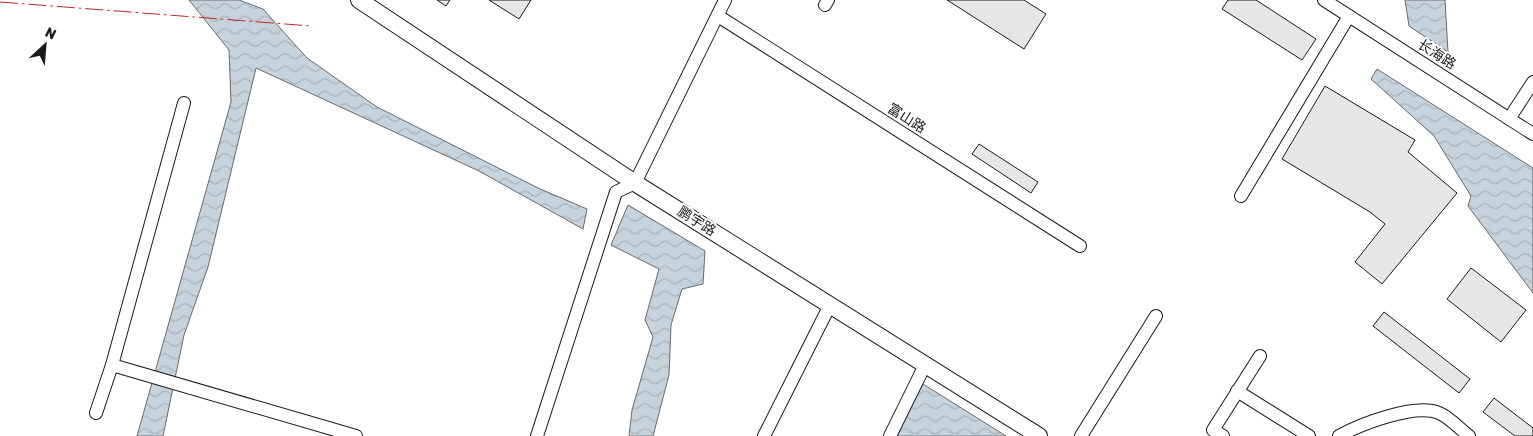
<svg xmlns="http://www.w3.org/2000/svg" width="1533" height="436" font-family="Rubik,'Noto Sans SC',sans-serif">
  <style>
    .water { fill: url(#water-waves); stroke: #6a6a6a }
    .building { fill: #e6e6e6; stroke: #1a1a1a }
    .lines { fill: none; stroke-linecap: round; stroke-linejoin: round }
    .minor-casing { stroke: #1a1a1a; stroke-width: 14 }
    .major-casing { stroke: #1a1a1a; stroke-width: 18 }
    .minor { stroke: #fff; stroke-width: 12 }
    .major { stroke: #fff; stroke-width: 16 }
    .power { stroke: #c62828; stroke-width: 1; stroke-dasharray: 18 4 2.5 4; stroke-linecap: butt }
    .labels { text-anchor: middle; stroke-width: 4; stroke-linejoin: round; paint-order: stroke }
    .street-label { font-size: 14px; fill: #1a1a1a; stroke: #fff }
  </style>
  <defs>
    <pattern id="water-waves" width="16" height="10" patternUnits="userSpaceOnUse" patternTransform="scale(1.25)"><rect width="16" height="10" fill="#c6d2dc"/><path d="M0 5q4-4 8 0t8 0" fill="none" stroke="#aab4bc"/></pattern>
  </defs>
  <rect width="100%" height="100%" fill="#fff"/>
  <g class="water">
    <path d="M189,0H239L263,9L307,58L377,107L538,188L587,209L583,229L479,171L256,68L208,267L184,335L163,436H137L231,102L229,50Z"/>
    <path d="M1405,0H1445L1448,52L1409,26Z"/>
    <path d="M1377,69L1533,168V293L1468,206L1471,196L1434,136L1371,79Z"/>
    <path d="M628,205L705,251L703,284L682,289L671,325L669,375L653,436H629L632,410L653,337L645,320L659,269L611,245Z"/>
    <path d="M923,384L1006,436H896Z"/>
  </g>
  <g class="building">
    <path d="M437,0H450L446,6Z"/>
    <path d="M489,0H531L519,19Z"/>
    <path d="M947,0H1024L1046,14L1024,49Z"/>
    <path d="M1228,0H1256L1316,39L1302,60L1222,9Z"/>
    <path d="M1325,86L1415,140L1408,152L1457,193L1382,284L1355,262L1385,224L1370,212L1282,159Z"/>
    <path d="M979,144L1038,182L1031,193L972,154Z"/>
    <path d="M1471,268L1526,310L1501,342L1447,299Z"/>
    <path d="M1384,312L1470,379L1459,393L1373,326Z"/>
    <path d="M1494,398L1533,428V436H1515L1483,412Z"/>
  </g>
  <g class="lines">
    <defs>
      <g id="minor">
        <path d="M1324,0L1533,134"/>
        <path d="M825,5L828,0"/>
        <path d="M718,16L1080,246"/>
        <path d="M1509,119L1533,82"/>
        <path d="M1241,196L1349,16"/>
        <path d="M112,365L356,436"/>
        <path d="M1237,391L1309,436"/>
        <path d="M96,413L112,365L184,103"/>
        <path d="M537,436L616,192L635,183L725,0"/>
        <path d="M764,436L830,305"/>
        <path d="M890,436L925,365"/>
        <path d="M1081,436L1156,316"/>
        <path d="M1223,436L1213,430L1260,356"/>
        <path d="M1339,436C1361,424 1415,403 1439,413C1449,417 1460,429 1469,436"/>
      </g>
      <path id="major" d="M359,0L635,183L1039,436"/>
    </defs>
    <use href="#minor" class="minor-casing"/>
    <use href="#major" class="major-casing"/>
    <use href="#minor" class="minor"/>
    <use href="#major" class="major"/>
    <path class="power" d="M0,2L311,26"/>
  </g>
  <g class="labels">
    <g class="street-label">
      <text transform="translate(1437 54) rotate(33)" y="5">长海路</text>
      <text transform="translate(907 118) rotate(32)" y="5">富山路</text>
      <text transform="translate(697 221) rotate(32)" y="5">鹏宇路</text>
    </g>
  </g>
  <g transform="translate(45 45) rotate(26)" stroke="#ffffff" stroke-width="4" paint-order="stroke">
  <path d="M0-4L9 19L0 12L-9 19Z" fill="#1a1a1a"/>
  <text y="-8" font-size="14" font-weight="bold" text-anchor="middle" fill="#1a1a1a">N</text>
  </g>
</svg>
